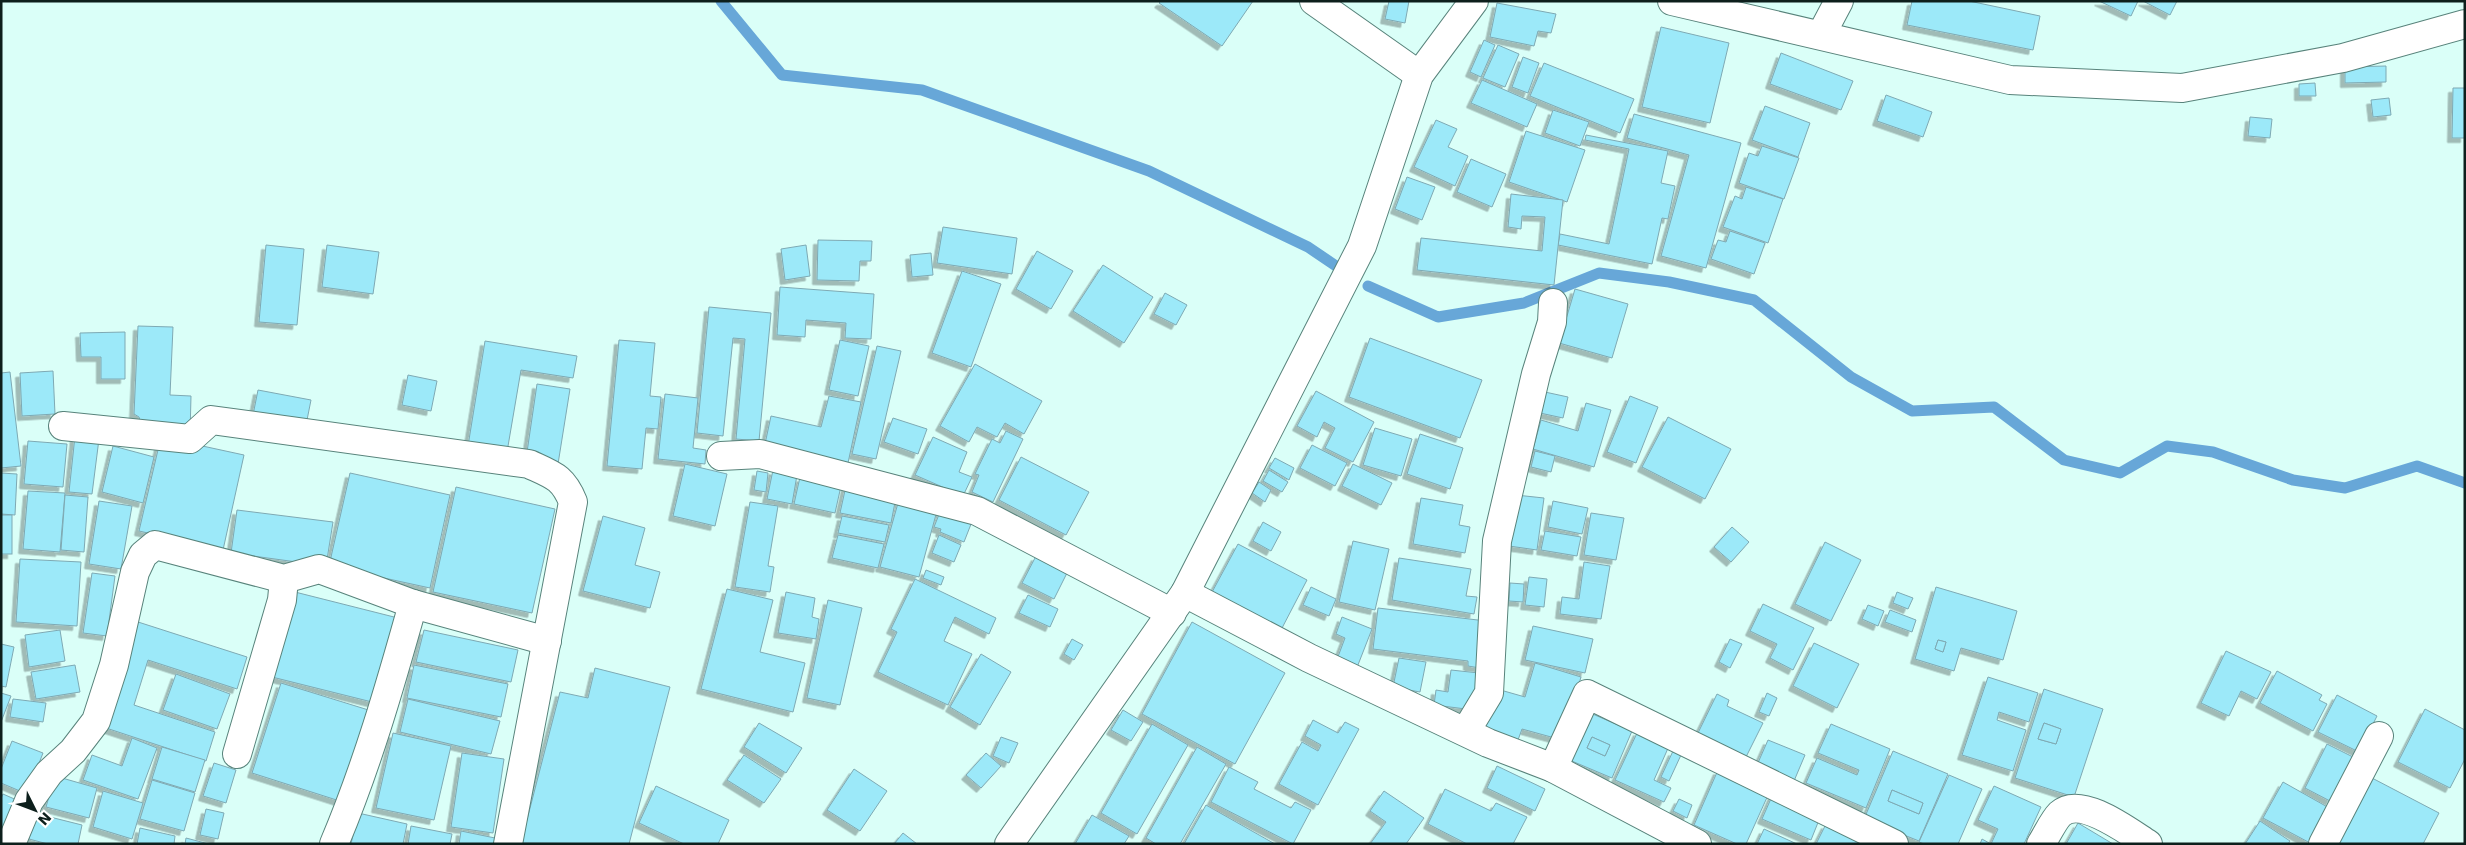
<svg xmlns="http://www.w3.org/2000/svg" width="2466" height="845" font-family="'DejaVu Sans',sans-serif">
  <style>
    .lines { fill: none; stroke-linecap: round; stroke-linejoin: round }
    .stream { stroke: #67a7d8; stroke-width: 11 }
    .building { fill: #9ce9f9; stroke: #7ea9b3; fill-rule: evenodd; filter: url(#shadow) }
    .street-casing { stroke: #58837b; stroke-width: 30 }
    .secondary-casing { stroke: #58837b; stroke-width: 30 }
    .street { stroke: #fff; stroke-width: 28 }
    .secondary { stroke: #fff; stroke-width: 28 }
  </style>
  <defs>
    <filter id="shadow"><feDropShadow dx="-4.5" dy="4.5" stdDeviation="0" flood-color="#0004"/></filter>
  </defs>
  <rect width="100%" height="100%" fill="#dafff8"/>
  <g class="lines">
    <g class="stream">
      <path d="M721,1L782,75L922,90L1149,171L1308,247L1336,266"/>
      <path d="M1368,286L1438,317L1524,303L1599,273L1669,282L1754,300L1851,377L1912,411L1994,407L2064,460L2120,473L2167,446L2213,452L2293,480L2345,488L2417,466L2465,483"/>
    </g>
  </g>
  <g class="building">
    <path d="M1161,1H1253L1222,46L1159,3Z"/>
    <path d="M1389,1H1409L1405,23L1385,19Z"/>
    <path d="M1912,1H1969L2040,16L2033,50L1907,25Z"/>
    <path d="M2099,1H2138L2131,16Z"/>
    <path d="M2143,1H2177L2170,15Z"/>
    <path d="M1497,3L1556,14L1551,33L1538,31L1534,46L1490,37Z"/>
    <path d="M1661,27L1729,43L1710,123L1642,107Z"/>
    <path d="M1484,40L1495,45L1481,77L1470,72Z"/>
    <path d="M1498,45L1519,54L1505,87L1483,78Z"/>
    <path d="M1781,53L1853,81L1841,110L1770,84Z"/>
    <path d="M1523,57L1539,63L1528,93L1512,87Z"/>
    <path d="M1544,63L1634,99L1620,133L1530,96Z"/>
    <path d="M2386,66V82L2345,83V67Z"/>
    <path d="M1482,80L1537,104L1527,127L1471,103Z"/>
    <path d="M2315,83L2316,96H2299V84Z"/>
    <path d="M2453,88H2465V138H2452Z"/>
    <path d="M1886,95L1932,112L1923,137L1877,121Z"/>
    <path d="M2389,98L2391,115L2373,117L2371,100Z"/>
    <path d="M1765,106L1810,123L1798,157L1752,140Z"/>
    <path d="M1553,110L1589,122L1580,146L1545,133Z"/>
    <path d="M1634,114L1741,143L1706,268L1661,256L1689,155L1627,138Z"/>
    <path d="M2250,117L2272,119L2270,138L2248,136Z"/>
    <path d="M1436,120L1457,129L1448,147L1468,156L1455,186L1414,167Z"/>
    <path d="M1526,131L1585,150L1567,202L1509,182Z"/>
    <path d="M1586,135L1668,151L1661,183L1675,186L1668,219L1662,218L1652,264L1558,245L1560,234L1609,244L1629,149L1585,140Z"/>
    <path d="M1762,146L1799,158L1784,199L1739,183L1749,153L1758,156Z"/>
    <path d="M1471,159L1506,174L1492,207L1457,192Z"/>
    <path d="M1407,177L1435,187L1422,220L1395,209Z"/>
    <path d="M1746,187L1783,199L1768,243L1723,227L1735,196L1742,199Z"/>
    <path d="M1511,194L1563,200L1554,285L1417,270L1421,238L1542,251L1545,217L1522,216L1521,229L1508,227Z"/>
    <path d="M943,227L1017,238L1012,274L937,263Z"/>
    <path d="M1730,231L1765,243L1754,274L1711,259L1718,240L1726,242Z"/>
    <path d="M818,240L872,241L871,261H860L859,281L817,280Z"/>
    <path d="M266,245L304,249L297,325L259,322Z"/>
    <path d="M327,245L379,252L373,294L322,287Z"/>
    <path d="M806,245L810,276L785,280L781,249Z"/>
    <path d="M1037,251L1073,271L1051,309L1016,289Z"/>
    <path d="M931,253L933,275L912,277L910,255Z"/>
    <path d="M1103,265L1153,297L1124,343L1073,311Z"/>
    <path d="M962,271L1001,284L971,367L932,353Z"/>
    <path d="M780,287L874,294L871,339L845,338L846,323L806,320L805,337L777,335Z"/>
    <path d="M1575,289L1628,304L1612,358L1559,343Z"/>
    <path d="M1165,293L1187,305L1176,325L1154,314Z"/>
    <path d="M709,307L771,313L759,441L736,439L745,339L733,338L723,436L697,433Z"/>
    <path d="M138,326L173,327L170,395L191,396L190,435L144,433L139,417L134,414Z"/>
    <path d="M125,332V379H101V357H81L80,333Z"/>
    <path d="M1370,338L1482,380L1460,438L1349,397Z"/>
    <path d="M619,340L655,343L650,396L661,397L658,429L646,428L642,469L607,466Z"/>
    <path d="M840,340L869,346L858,396L829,390Z"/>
    <path d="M485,341L577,356L573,378L521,370L507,452L468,446Z"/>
    <path d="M877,346L901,351L876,459L852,454Z"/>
    <path d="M975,364L1042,401L1024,434L1005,423L997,437L977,427L969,442L940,426Z"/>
    <path d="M53,371L55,414L22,416L20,373Z"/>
    <path d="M10,372L21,466L1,468V373Z"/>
    <path d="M408,375L437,381L431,411L402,405Z"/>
    <path d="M537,384L570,389L558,464L526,459Z"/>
    <path d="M258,390L311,400L305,430L252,420Z"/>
    <path d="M1316,391L1374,422L1353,462L1325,448L1335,428L1324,422L1317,437L1297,426Z"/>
    <path d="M1545,392L1568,397L1563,418L1540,413Z"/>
    <path d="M665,394L698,398L693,448L706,450L705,464L658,459Z"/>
    <path d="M829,396L861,402L848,463L765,444L771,416L821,427Z"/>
    <path d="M1630,396L1658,407L1636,463L1607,452Z"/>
    <path d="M1586,403L1611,410L1594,467L1533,449L1541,420L1578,431Z"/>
    <path d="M1668,417L1731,449L1705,499L1642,467Z"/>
    <path d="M893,418L927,429L918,454L884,442Z"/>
    <path d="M1375,428L1412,439L1401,476L1363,465Z"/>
    <path d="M1006,431L1023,439L993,502L972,492L979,475L975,474L992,439L1000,443Z"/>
    <path d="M1420,434L1463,448L1450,489L1407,474Z"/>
    <path d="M75,436L99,439L92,494L69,492Z"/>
    <path d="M161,437L244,455L223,550L139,531Z"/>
    <path d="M933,437L967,452L959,472L972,477L963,496L915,475Z"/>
    <path d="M28,441L67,444L63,487L24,484Z"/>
    <path d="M1312,445L1347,463L1335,486L1300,468Z"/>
    <path d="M113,446L154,457L143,503L102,492Z"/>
    <path d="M1535,451L1555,456L1551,472L1531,467Z"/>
    <path d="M1021,457L1089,492L1066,535L999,500Z"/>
    <path d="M1275,458L1294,468L1289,480L1269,468Z"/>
    <path d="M685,464L727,474L715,526L673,516Z"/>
    <path d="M1353,464L1392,483L1381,505L1342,486Z"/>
    <path d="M773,470L797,475L792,504L767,499Z"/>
    <path d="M1269,470L1288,482L1282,492L1263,481Z"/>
    <path d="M757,471L768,473L766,492L754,490Z"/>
    <path d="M1,473L17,474L15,515L1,514Z"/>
    <path d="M350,473L450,495L430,588L329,566Z"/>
    <path d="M800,477L841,486L835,513L794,504Z"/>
    <path d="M1259,482L1271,490L1265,502L1252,493Z"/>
    <path d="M846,486L896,497L891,523L840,513Z"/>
    <path d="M456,487L555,509L532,613L433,592Z"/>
    <path d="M28,491L65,493L60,552L23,549Z"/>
    <path d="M65,495L88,497L84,552L61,550Z"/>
    <path d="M1516,495L1544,498L1537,550L1509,546Z"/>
    <path d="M900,496L938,507L919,577L880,567Z"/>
    <path d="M1421,498L1463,505L1459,525L1470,527L1465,553L1413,544Z"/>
    <path d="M99,501L132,506L121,569L89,564Z"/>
    <path d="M1553,501L1588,508L1582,534L1548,527Z"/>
    <path d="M750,502L778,506L768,566L774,567L770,592L735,587Z"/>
    <path d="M942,507L973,519L964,542L940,532L941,529L934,527Z"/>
    <path d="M237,510L333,522L326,566L231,553Z"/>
    <path d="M1591,513L1624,518L1616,560L1584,555Z"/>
    <rect x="1" y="515" width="11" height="39"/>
    <path d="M603,516L645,528L635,565L660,572L650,608L583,591Z"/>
    <path d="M842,516L889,525L885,542L838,533Z"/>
    <path d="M1263,522L1281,532L1271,551L1253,541Z"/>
    <path d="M1732,527L1749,542L1731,562L1714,547Z"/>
    <path d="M1545,531L1581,537L1577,556L1541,550Z"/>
    <path d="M838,535L884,544L878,568L832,558Z"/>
    <path d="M939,535L961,545L954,562L932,553Z"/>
    <path d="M1353,541L1389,549L1375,610L1339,602Z"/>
    <path d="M1825,542L1861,560L1831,621L1795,604Z"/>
    <path d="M1238,544L1307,580L1281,630L1211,594Z"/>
    <path d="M1036,556L1068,571L1054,599L1022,583Z"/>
    <path d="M1399,558L1471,569L1466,596L1477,597L1474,614L1392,600Z"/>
    <path d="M20,559L81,562L77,626L16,622Z"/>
    <path d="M1584,562L1610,566L1601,619L1560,614L1562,597L1579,599Z"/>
    <path d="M926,570L944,577L941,585L923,578Z"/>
    <path d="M92,573L115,576L107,636L83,633Z"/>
    <path d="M1529,577L1547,579L1544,607L1525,605Z"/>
    <path d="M915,579L996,618L989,634L955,617L944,641L972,654L948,705L878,672L897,632L891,629Z"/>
    <path d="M1510,583L1524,584L1523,602L1509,601Z"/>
    <path d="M1311,587L1336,599L1329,616L1303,605Z"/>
    <path d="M1936,587L2017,611L2003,660L1961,648L1954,671L1915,659ZM1938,640L1946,642L1943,652L1935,649Z"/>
    <path d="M727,589L773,600L760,652L805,663L793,712L701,689Z"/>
    <path d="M295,592L398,618L376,703L272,677Z"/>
    <path d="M786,592L815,598L812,617L819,619L816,639L778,633Z"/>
    <path d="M1897,592L1913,598L1908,609L1893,603Z"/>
    <path d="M1028,595L1058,609L1050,627L1019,613Z"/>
    <path d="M828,600L862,608L840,705L807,698Z"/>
    <path d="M1763,604L1814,628L1793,670L1770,658L1777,644L1750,631Z"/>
    <path d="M1868,605L1884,611L1878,626L1862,619Z"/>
    <path d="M1378,608L1486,621L1480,668L1468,666V661L1373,649Z"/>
    <path d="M1890,610L1916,620L1912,632L1885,622Z"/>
    <path d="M1342,617L1372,629L1356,670L1336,662L1345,638L1336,634Z"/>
    <path d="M135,621L247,657L237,689L148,660L134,705L215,732L206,761L100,726Z"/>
    <path d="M1192,622L1285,673L1235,764L1142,714Z"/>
    <path d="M1533,626L1593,639L1585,673L1525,660Z"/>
    <path d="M60,630L65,661L29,667L25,635Z"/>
    <path d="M424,630L518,650L511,682L416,662Z"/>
    <path d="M1072,639L1083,645L1074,660L1064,654Z"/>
    <path d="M1730,639L1742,644L1730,668L1719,662Z"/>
    <path d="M1938,640L1946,642L1943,652L1935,649Z"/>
    <path d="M1814,643L1859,664L1837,708L1793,686Z"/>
    <path d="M1,644L14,647L6,687L1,686Z"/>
    <path d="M2226,651L2271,672L2257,699L2241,691L2229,716L2201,703Z"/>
    <path d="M981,654L1011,672L980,725L950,707Z"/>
    <path d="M1399,658L1426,662L1420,692L1393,687Z"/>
    <path d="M1535,663L1581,677L1562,740L1522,729L1518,740L1485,729L1497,689L1525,697Z"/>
    <path d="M75,665L80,692L36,699L31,672Z"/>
    <path d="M414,665L508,684L501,717L407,698Z"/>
    <path d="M595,668L670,687L629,844L521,843L560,692L588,698Z"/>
    <path d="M1451,670L1479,673L1474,710L1434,705L1436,690L1448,692Z"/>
    <path d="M2277,671L2322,695L2319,700L2327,704L2313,731L2260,703Z"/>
    <path d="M176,674L230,694L217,729L163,710Z"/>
    <path d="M1988,677L2038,693L2029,722L1999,712L1997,720L2026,730L2013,771L1962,755Z"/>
    <path d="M281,683L375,712L346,803L252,773Z"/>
    <path d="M2044,689L2103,709L2074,797L2015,778ZM2044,723L2061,729L2056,744L2038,739Z"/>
    <path d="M1,693L11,696L1,722Z"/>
    <path d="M1767,693L1777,698L1769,716L1759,712Z"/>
    <path d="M1717,694L1729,700L1727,706L1763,723L1745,759L1697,735Z"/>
    <path d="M2337,695L2377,716L2359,752L2318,732Z"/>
    <path d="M13,699L46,703L43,722L10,717Z"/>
    <path d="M408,699L500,721L491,754L400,732Z"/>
    <path d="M2425,709L2465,730V759L2450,788L2398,762Z"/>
    <path d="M1123,710L1143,722L1131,741L1111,730Z"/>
    <path d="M1588,712L1632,731L1612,778L1567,759ZM1592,737L1610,745L1605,756L1587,748Z"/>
    <path d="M1313,720L1338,733L1345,722L1359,729L1318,805L1279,784L1302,742L1318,751L1321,745L1305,736Z"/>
    <path d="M759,723L802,748L786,773L744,747Z"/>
    <path d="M2044,723L2061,729L2056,744L2038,739Z"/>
    <path d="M1152,724L1188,745L1137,834L1101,813Z"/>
    <path d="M1831,724L1890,749L1866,808L1806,783L1817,758L1857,775L1859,770L1818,753Z"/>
    <path d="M1638,731L1669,746L1654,780L1671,788L1664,802L1615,780Z"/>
    <path d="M393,733L451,746L434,820L376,808Z"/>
    <path d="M1001,737L1018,743L1009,763L993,756Z"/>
    <path d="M1592,737L1610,745L1605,756L1587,748Z"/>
    <path d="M132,738L157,748L138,799L83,780L92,755L122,766Z"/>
    <path d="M1768,740L1805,755L1794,781L1757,765Z"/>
    <path d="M12,741L43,753L27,794L1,783V769Z"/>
    <path d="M2327,744L2353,757L2330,801L2305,788Z"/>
    <path d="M162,747L205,760L195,792L152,779Z"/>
    <path d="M1197,747L1226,764L1180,844H1156L1146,838Z"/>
    <path d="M1673,751L1681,755L1669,781L1661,777Z"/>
    <path d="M1893,751L1948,774L1919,841L1864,819ZM1892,790L1923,803L1919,814L1888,801Z"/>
    <path d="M462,753L504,759L493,833L451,827Z"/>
    <path d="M986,753L1001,766L981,788L966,775Z"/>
    <path d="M744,755L781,779L764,803L727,780Z"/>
    <path d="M214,763L236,770L226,803L203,796Z"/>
    <path d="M1497,766L1545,789L1535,811L1487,788Z"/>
    <path d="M1229,767L1258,782L1254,789L1291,808L1295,802L1311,810L1293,844L1211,802Z"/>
    <path d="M854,769L887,791L860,831L827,810Z"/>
    <path d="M1718,770L1769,793L1746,844H1737L1694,825Z"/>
    <path d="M1949,775L1982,789L1958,844H1924L1919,842Z"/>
    <path d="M55,776L97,788L89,818L46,807Z"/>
    <path d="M2372,778L2439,813L2423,844H2337Z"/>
    <path d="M152,780L195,793L184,831L140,819Z"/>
    <path d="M2283,782L2331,809L2312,844L2263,818Z"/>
    <path d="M656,786L729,820L718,844H684L639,823Z"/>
    <path d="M1994,786L2041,807L2024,844H1980L1982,839L1991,844L1998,829L1978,820Z"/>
    <path d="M1445,789L1491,811L1496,803L1527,817L1513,844H1467L1428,824Z"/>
    <path d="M1892,790L1923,803L1919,814L1888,801Z"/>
    <path d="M103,791L143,803L132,839L93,827Z"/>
    <path d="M1384,791L1424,818L1406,844H1370L1386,822L1370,811Z"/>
    <path d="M3,794L19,801L1,834V798Z"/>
    <path d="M1773,794L1821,815L1811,840L1762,819Z"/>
    <path d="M1679,799L1692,805L1687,818L1673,811Z"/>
    <path d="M1206,805L1275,844H1184Z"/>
    <path d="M206,809L224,813L218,839L200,835Z"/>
    <path d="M34,813L82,825L78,844H48L29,839Z"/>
    <path d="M358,813L407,824L403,844H351Z"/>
    <path d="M1092,815L1129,836L1124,844H1075Z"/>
    <path d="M2260,821L2290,841L2288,844H2245Z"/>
    <path d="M2078,823L2113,844H2066Z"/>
    <path d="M1826,824L1864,844H1816Z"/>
    <path d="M411,826L452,834L450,844H408Z"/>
    <path d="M140,828L175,836L174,844H137Z"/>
    <path d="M1764,829L1797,844H1757Z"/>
    <path d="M461,831L495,838L494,844H459Z"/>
    <path d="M903,833L917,844H894Z"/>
    <path d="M186,838L209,844H185Z"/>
  </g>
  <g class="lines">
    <defs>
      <g id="street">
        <path d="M1314,1L1419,75"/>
        <path d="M1672,1L2010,80L2182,88L2343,58L2465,24"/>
        <path d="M1821,35L1839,1"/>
        <path d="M63,426L190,439L211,420L529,464C553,475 563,477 573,502L508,844"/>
        <path d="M721,456L760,454L977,511L1172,613"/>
        <path d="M1185,593L1309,658L1488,743L1553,768L1697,844"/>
        <path d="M1466,731L1489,693L1497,541L1536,374L1552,322L1553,303"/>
        <path d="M237,754L282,600L284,579"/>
        <path d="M1553,768L1587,694L1894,844"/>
        <path d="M11,844L29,801L49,773L73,751L96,721L114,665L135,572L143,555L155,545L284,579L319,569L413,604L547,641"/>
        <path d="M334,844C367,766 390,686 413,604"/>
        <path d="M2041,844C2047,835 2053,821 2060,814C2081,795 2129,832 2148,844"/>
        <path d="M2323,844L2379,736"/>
      </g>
      <path id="secondary" d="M1009,844L1185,593L1362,246L1419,75L1474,1"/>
    </defs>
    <use href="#street" class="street-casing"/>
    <use href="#secondary" class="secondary-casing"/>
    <use href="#street" class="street"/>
    <use href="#secondary" class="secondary"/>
  </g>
  <rect width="2466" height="845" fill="none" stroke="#0d1f1c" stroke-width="5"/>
  <g transform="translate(35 810) rotate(132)" stroke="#ffffff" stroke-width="4" paint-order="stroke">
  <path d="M0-4L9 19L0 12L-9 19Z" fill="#0d1f1c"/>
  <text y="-8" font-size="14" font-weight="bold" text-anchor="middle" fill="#0d1f1c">N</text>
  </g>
</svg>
